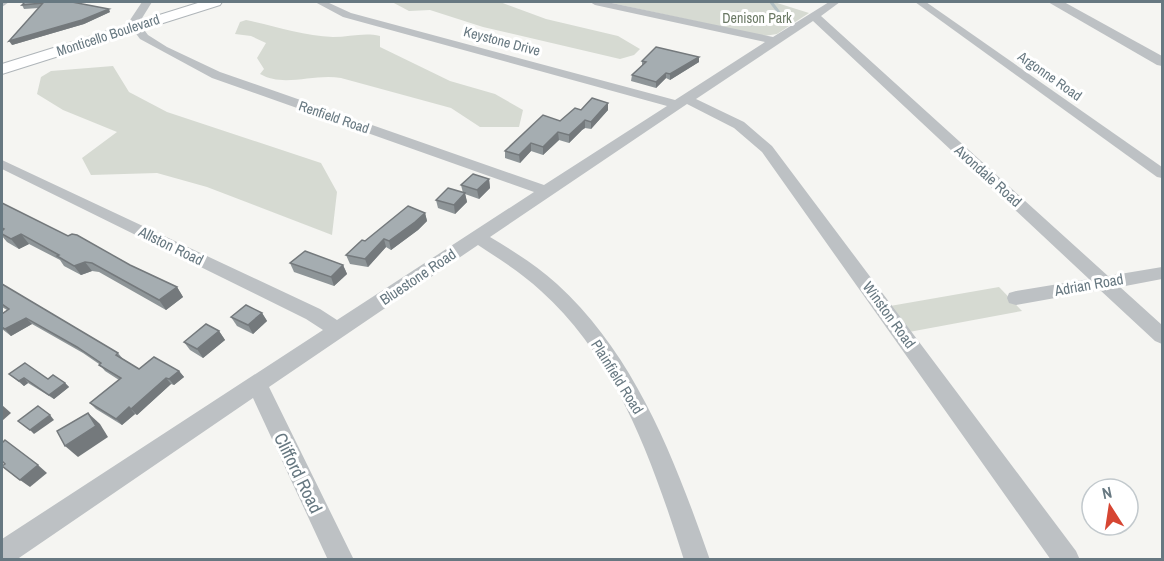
<svg xmlns="http://www.w3.org/2000/svg" width="1164" height="561" font-family="'Archivo Narrow',sans-serif">
  <style>
    .green { fill: #d6dad2 }
    .lines { fill: none; stroke-linecap: round; stroke-linejoin: round }
    .stream { stroke: #b5c2c5; stroke-width: 3 }
    .secondary-casing { stroke: #afb5b9; stroke-width: 2 }
    .path { stroke: #b7babc; stroke-width: 2; stroke-dasharray: 2 2; stroke-linecap: butt }
    .minor { fill: #bdc1c4; fill-rule: evenodd }
    .tertiary { fill: #bdc1c4; fill-rule: evenodd }
    .secondary { fill: #fff; fill-rule: evenodd }
    .wall { fill: #8e9598 }
    .shaded-wall { fill: #74797c }
    .building { fill: #a5adb1; stroke: #74797c; stroke-width: 1.5 }
    .labels { text-anchor: middle; stroke-width: 6; stroke-linejoin: round; paint-order: stroke }
    .far-park-label { font-size: 14px; fill: #6b7965; stroke: #fff }
    .far-street-label { font-size: 14px; fill: #677881; stroke: #fff }
    .street-label { font-size: 15px; fill: #677881; stroke: #fff }
    .near-street-label { font-size: 18px; fill: #677881; stroke: #fff }
  </style>
  <rect width="100%" height="100%" fill="#f5f5f2"/>
  <g class="green">
    <path d="M392,2H500L546,19L618,36L640,49L634,55L620,59L483,27L430,10L409,11Z"/>
    <path d="M607,2H774L809,13L777,34L764,36Z"/>
    <path d="M246,20C275,26 303,36 333,37C349,37 364,32 380,36V47L450,81L495,94L523,110L519,127H480L451,108L341,78C314,73 284,88 260,74L264,69L257,58L266,43L251,36L235,34L240,22Z"/>
    <path d="M113,66L129,92L167,112L321,163L337,192L332,235L207,187L157,173L91,175L82,158L117,132L63,110L37,94L41,77L51,71Z"/>
    <path d="M999,287L1022,311L909,332L890,306Z"/>
  </g>
  <g class="lines">
    <path class="stream" d="M771,2L780,14L791,19"/>
    <defs>
      <path id="secondary" d="M201,2H222L220,5L2,74V64Z"/>
    </defs>
    <use href="#secondary" class="secondary-casing"/>
    <path class="path" d="M737,12L745,14L752,26"/>
    <g class="minor">
      <path d="M2,2H9L2,7Z"/>
      <path d="M142,2H152L139,23L148,35L167,47L220,72L544,185L667,106L343,17L315,2H327L351,13L675,100L765,42L595,5L590,2H607L773,37L829,2H840L821,16L1108,276L1162,267V279L1120,287L1162,325V344L1155,341L1100,290L1016,305L1009,303L1007,298L1009,293L1016,291L1089,279L813,21L696,99L744,122L772,146L1076,551L1080,560H1051L762,152L734,128L687,104L490,237C513,251 536,265 557,284C636,356 675,460 710,560H684C653,463 618,360 541,291C522,273 499,259 478,245L269,387L354,560H328L253,398L16,560H2V539L323,330L306,319L2,169V160L320,309L337,320L534,192L212,78L140,39L128,23Z"/>
      <path d="M915,2H926L1162,167V178L1157,177Z"/>
    </g>
    <path class="tertiary" d="M1048,2H1064L1162,56V66L1157,65Z"/>
    <use href="#secondary" class="secondary"/>
  </g>
  <g class="wall">
    <path d="M25,2L110,12L84,24L12,45L39,8L24,9L22,5Z"/>
    <path d="M699,57V62L670,80L666,78L656,88L631,81L632,75L642,66V61Z"/>
    <path d="M581,110H608L591,129L585,128L582,130L569,143L559,140L543,155L531,151L520,163L505,158V151Z"/>
    <path d="M489,179L490,188L479,199L465,194L467,202L455,214L438,208L436,200L463,193L461,185Z"/>
    <path d="M2,203L68,236L177,287L183,297L166,310L99,272L92,271L81,275L64,266L60,260L29,244L19,249L7,242L2,236Z"/>
    <path d="M425,213L427,221L418,230L391,250L386,247L368,267L350,264L346,255L365,241Z"/>
    <path d="M290,263L343,265L347,274L334,286L294,272Z"/>
    <path d="M2,284L118,353L123,359L139,369L179,371L184,377L174,385L171,384L137,415L135,414L122,425L96,409L90,403L119,380L105,371L99,364L83,353L32,324L11,336L2,329V314L7,310L2,307Z"/>
    <path d="M262,313L267,321L253,334L237,326L231,317Z"/>
    <path d="M219,331L225,340L203,358L190,350L184,342Z"/>
    <path d="M9,374L48,379L65,383L69,387L54,399L28,383L24,386Z"/>
  </g>
  <g class="shaded-wall">
    <path d="M109,9L110,12L84,24L12,45L9,41Z"/>
    <path d="M699,57V62L670,80V74Z"/>
    <path d="M666,73V78L656,88V82Z"/>
    <path d="M608,103V110L591,129V122Z"/>
    <path d="M585,120V128L582,130L569,143V135L582,123Z"/>
    <path d="M558,132L559,140L543,155V147Z"/>
    <path d="M531,143V151L520,163L519,155Z"/>
    <path d="M489,179L490,188L479,199L477,190Z"/>
    <path d="M465,193L467,202L455,214L454,205Z"/>
    <path d="M425,213L427,221L418,230L391,250L389,241Z"/>
    <path d="M21,234L29,244L19,249L11,239Z"/>
    <path d="M384,239L386,247L368,267L365,259Z"/>
    <path d="M85,262L92,271L81,275L74,266Z"/>
    <path d="M343,265L347,274L334,286L331,277Z"/>
    <path d="M177,287L183,297L166,310L159,300Z"/>
    <path d="M262,313L267,321L253,334L248,325Z"/>
    <path d="M26,318L32,324L11,336L5,329Z"/>
    <path d="M219,331L225,340L203,358L197,349Z"/>
    <path d="M179,371L184,377L174,385L169,379Z"/>
    <path d="M24,378L28,383L24,386L19,381Z"/>
    <path d="M166,378L171,384L137,415L131,409Z"/>
    <path d="M65,383L69,387L54,399L49,395Z"/>
    <path d="M2,405L11,413L2,421Z"/>
    <path d="M129,407L135,414L122,425L116,419Z"/>
    <path d="M88,413L100,424L108,437L78,457L65,446Z"/>
    <path d="M50,415L54,420L34,434L30,430Z"/>
    <path d="M38,465L47,473L30,487L20,480Z"/>
  </g>
  <g class="building">
    <path d="M25,2H72L109,9L82,20L9,41L43,3L22,5Z"/>
    <path d="M656,47L699,57L670,74L666,73L656,82L632,75L646,62L642,61Z"/>
    <path d="M592,98L608,103L591,122L585,120L582,123L569,135L558,132L543,147L531,143L519,155L505,151L543,115L560,121L575,108L581,110Z"/>
    <path d="M473,174L489,179L477,190L461,185Z"/>
    <path d="M448,188L465,193L454,205L436,200Z"/>
    <path d="M2,203L68,236L72,234L77,235L130,265L177,287L159,300L92,263L85,262L74,266L57,256L59,255L21,234L11,239L2,234V231L4,229L2,228Z"/>
    <path d="M408,206L425,213L415,222L389,241L384,239L365,259L346,255L362,240L365,241Z"/>
    <path d="M305,251L343,265L331,277L290,263Z"/>
    <path d="M2,284L118,353L116,355L139,369L154,357L179,371L169,379L166,378L131,409L129,407L116,419L90,403L121,378L99,365L101,363L77,347L26,318L5,329L2,327V314L9,309L2,304Z"/>
    <path d="M246,305L262,313L248,325L231,317Z"/>
    <path d="M206,324L219,331L197,349L184,342Z"/>
    <path d="M25,363L48,379L53,375L65,383L49,395L24,378L19,381L9,374Z"/>
    <path d="M38,406L50,415L30,430L18,421Z"/>
    <path d="M88,413L96,426L65,446L57,431Z"/>
    <path d="M5,440L38,465L20,480L2,466L5,464L2,461V443Z"/>
  </g>
  <g class="labels">
    <g class="far-park-label">
      <text x="757" y="23">Denison Park</text>
    </g>
    <g class="far-street-label">
      <text transform="translate(108 35) rotate(-18)" y="5">Monticello Boulevard</text>
      <text transform="translate(502 41) rotate(15)" y="5">Keystone Drive</text>
      <text transform="translate(1050 76) rotate(35)" y="5">Argonne Road</text>
      <text transform="translate(334 117) rotate(19)" y="5">Renfield Road</text>
    </g>
    <g class="street-label">
      <text transform="translate(988 176) rotate(42)" y="5">Avondale Road</text>
      <text transform="translate(171 246) rotate(26)" y="5">Allston Road</text>
      <text transform="translate(418 277) rotate(-34)" y="5">Bluestone Road</text>
      <text transform="translate(1089 285) rotate(-10)" y="5">Adrian Road</text>
      <text transform="translate(889 315) rotate(54)" y="5">Winston Road</text>
      <text transform="translate(617 377) rotate(58)" y="5">Plainfield Road</text>
    </g>
    <g class="near-street-label">
      <text transform="translate(298 473) rotate(64)" y="6">Clifford Road</text>
    </g>
  </g>
  <rect width="1164" height="561" fill="none" stroke="#677881" stroke-width="6"/>
  <g transform="translate(1110 507) rotate(348)"><circle r="28" fill="#ffffff" stroke="#c2c9cd" stroke-width="1.5"/>
  <path d="M0-4.5L10 22L0 15L-10 22Z" fill="#d64532"/>
  <text y="-9" font-size="16" font-weight="bold" text-anchor="middle" fill="#677881">N</text>
  </g>
</svg>
